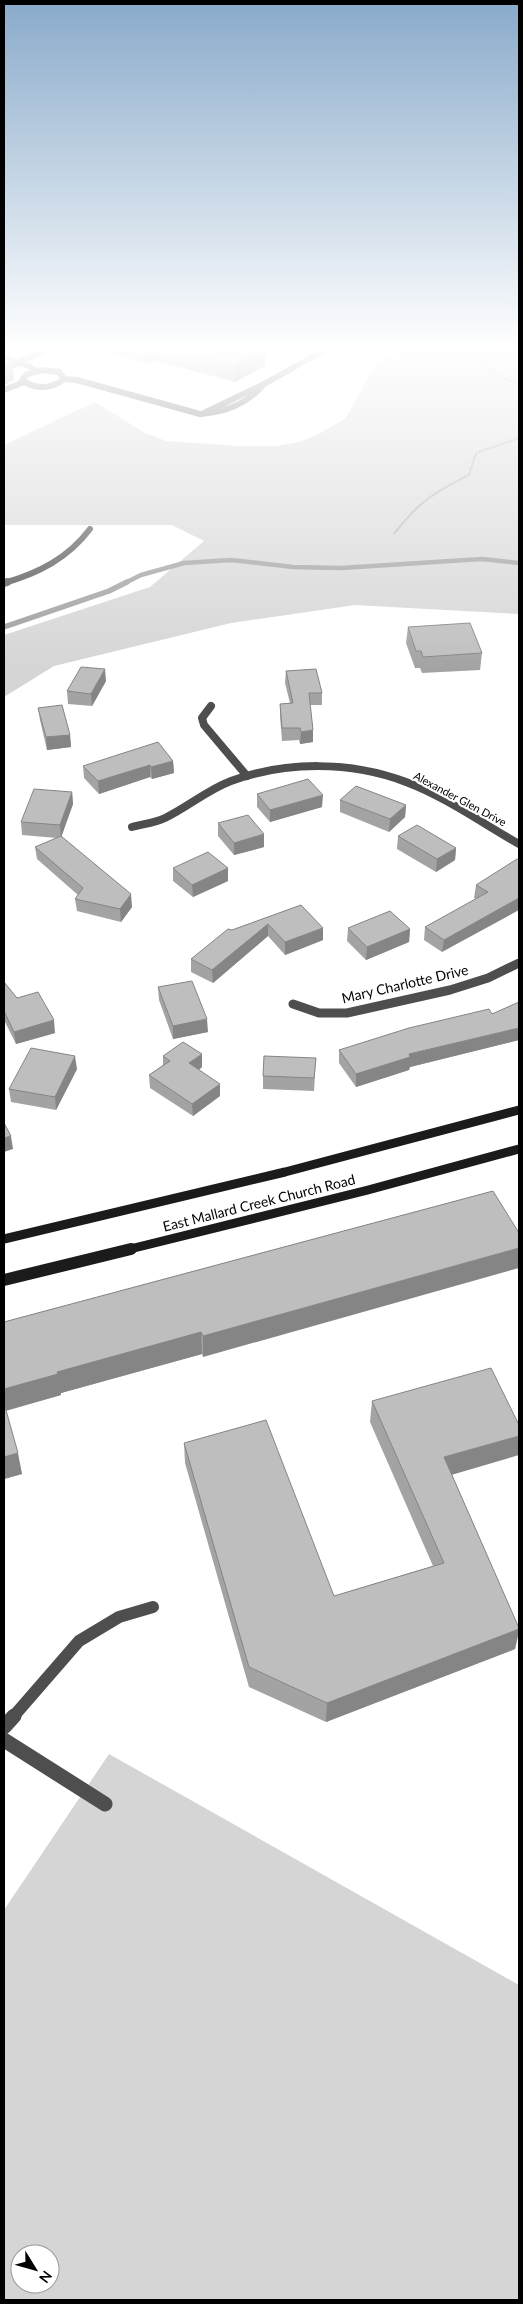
<svg xmlns="http://www.w3.org/2000/svg" width="523" height="2304" font-family="Lato,sans-serif">
  <style>
    .green { fill: #d5d5d5; fill-rule: evenodd }
    .lines { fill: none; stroke-linecap: round; stroke-linejoin: round }
    .stream-far1 { stroke: #9c9c9c; stroke-width: 4.5 }
    .stream { stroke: #9c9c9c; stroke-width: 5.5 }
    .path { stroke: #707070; stroke-width: 2; stroke-dasharray: 0.5 1; stroke-linecap: butt }
    .lane-far2 { stroke: #4e4e4e; stroke-width: 6 }
    .lane-far1 { stroke: #4e4e4e; stroke-width: 12 }
    .lane { stroke: #4e4e4e; stroke-width: 15 }
    .street-far3 { stroke: #4e4e4e; stroke-width: 6 }
    .street-far2 { stroke: #4e4e4e; stroke-width: 8 }
    .street-far1 { stroke: #4e4e4e; stroke-width: 9 }
    .street { stroke: #4e4e4e; stroke-width: 15 }
    .secondary-far1 { stroke: #1b1b1b; stroke-width: 9 }
    .secondary { stroke: #1b1b1b; stroke-width: 12 }
    .wall { fill: #a3a3a3 }
    .shaded-wall { fill: #858585 }
    .building { fill: #bebebe; stroke: #858585 }
    .labels { text-anchor: middle; stroke-width: 4.5; stroke-linejoin: round; paint-order: stroke }
    .far-street-label { font-size: 11px; fill: #000; stroke: #fff }
    .street-label { font-size: 14px; fill: #000; stroke: #fff }
  </style>
  <rect width="100%" height="100%" fill="#fff"/>
  <g class="green">
    <path d="M410,348H519V614L355,605L231,623L54,666L4,697V635L150,587L204,541L172,525H4V445L95,402L145,433L166,441L238,446H276L299,442L319,434L346,418L375,366L383,359Z"/>
    <path d="M109,1754L519,1985V2300H4V1910ZM20,2254H50V2284H20Z"/>
  </g>
  <g class="lines">
    <path class="stream-far1" d="M125,583L141,575L184,563L231,560L293,567L341,568L482,559L519,563"/>
    <path class="stream" d="M4,627L109,591L127,582"/>
    <g class="path">
      <path d="M485,348L481,350L480,359C491,372 503,380 519,384"/>
      <path d="M394,534C419,502 433,493 469,475L476,453L519,438"/>
    </g>
    <g class="lane-far2">
      <path d="M4,369L50,348"/>
      <path d="M42,370L59,372L64,379C52,389 35,390 22,380L27,374Z"/>
      <path d="M64,379L77,380L200,414C226,412 247,404 264,384L204,413"/>
      <path d="M264,384L328,348"/>
      <path d="M4,390L24,382"/>
    </g>
    <path class="lane-far1" d="M13,1717L79,1641L119,1617L153,1607"/>
    <path class="lane" d="M4,1727L14,1716"/>
    <g class="street-far3">
      <path d="M4,358L29,366L36,371"/>
      <path d="M4,583C39,573 68,558 90,529"/>
    </g>
    <g class="street-far2">
      <path d="M4,583L7,582"/>
      <path d="M211,706L202,718L204,725L247,776"/>
      <path d="M132,827C143,824 155,823 165,818C188,807 207,790 231,781C286,761 351,761 406,782C446,797 482,823 519,844"/>
    </g>
    <path class="street-far1" d="M293,1004L319,1013H347L450,990L488,978L519,963"/>
    <path class="street" d="M4,1740L105,1804"/>
    <g class="secondary-far1">
      <path d="M4,1239L285,1172L519,1110"/>
      <path d="M126,1250L368,1190L519,1149"/>
    </g>
    <path class="secondary" d="M4,1280L131,1249"/>
  </g>
  <g class="wall">
    <path d="M95,348H261L265,366L235,382L156,361L149,364L95,349Z"/>
    <path d="M408,627L482,653L480,670L422,673L420,668H415L406,643Z"/>
    <path d="M286,671L322,693V705H310L313,730V742L300,744L299,740L282,741L280,716V704L290,703L285,683Z"/>
    <path d="M106,681L92,706L68,704L67,691Z"/>
    <path d="M38,708L70,735L71,747L47,750L40,720Z"/>
    <path d="M173,761L174,773L152,779L150,777L99,794L84,778L83,766Z"/>
    <path d="M72,792L73,804L61,836L132,907L121,922L77,911L75,899L78,895L37,859L35,847L57,838L22,835L21,822Z"/>
    <path d="M257,794L322,807L270,822L257,807Z"/>
    <path d="M340,800L406,805L405,817L389,832L340,812Z"/>
    <path d="M218,823L264,847L234,855L218,836Z"/>
    <path d="M398,836L456,848L455,860L436,872L397,849Z"/>
    <path d="M519,860L442,952L424,940L425,927L476,899L474,898L476,885Z"/>
    <path d="M173,868L228,881L193,897L173,881Z"/>
    <path d="M301,905L323,928V940L285,955L268,936L213,983L191,972V959L232,930Z"/>
    <path d="M348,928L410,929L409,942L366,960L347,941Z"/>
    <path d="M4,982L17,998L55,1033L16,1044L4,1020Z"/>
    <path d="M158,987L208,1032L173,1039L159,1000Z"/>
    <path d="M519,1002V1040L410,1067L409,1070L356,1087L339,1063V1050L492,1014Z"/>
    <path d="M163,1056L202,1067L199,1070L220,1096L193,1116L150,1088L149,1075L163,1065Z"/>
    <path d="M316,1058L314,1091L263,1089V1076Z"/>
    <path d="M77,1069L56,1110L11,1102L9,1089Z"/>
    <path d="M493,1191L203,1357L202,1354L61,1393V1395L6,1411L22,1474L4,1479V1322Z"/>
    <path d="M372,1401L452,1475L519,1629V1632L515,1649L326,1722L249,1687L185,1463L184,1443L334,1596L433,1566L370,1422Z"/>
  </g>
  <g class="shaded-wall">
    <path d="M148,348H155L156,361L149,364Z"/>
    <path d="M265,349V366L235,382V365Z"/>
    <path d="M13,362L14,380L4,385V366Z"/>
    <path d="M105,669L106,681L92,706L91,694Z"/>
    <path d="M313,730V742L300,744L301,732Z"/>
    <path d="M70,735L71,747L47,750L46,737Z"/>
    <path d="M173,761L174,773L152,779L151,767Z"/>
    <path d="M150,765V777L99,794L98,781Z"/>
    <path d="M72,792L73,804L61,838L60,825Z"/>
    <path d="M323,795L322,807L270,822V810Z"/>
    <path d="M406,805L405,817L389,832L390,819Z"/>
    <path d="M264,834V847L234,855V843Z"/>
    <path d="M456,848L455,860L436,872L437,859Z"/>
    <path d="M228,868V881L193,897L192,885Z"/>
    <path d="M519,891V910L442,952L444,940Z"/>
    <path d="M131,894L132,907L121,922L120,909Z"/>
    <path d="M268,924V936L213,983L212,970Z"/>
    <path d="M323,928V940L285,955V942Z"/>
    <path d="M410,929L409,942L366,960L367,947Z"/>
    <path d="M207,1019L208,1032L173,1039V1026Z"/>
    <path d="M54,1020L55,1033L16,1044L14,1032Z"/>
    <path d="M519,1028V1040L410,1067L409,1070L356,1087V1074L409,1054Z"/>
    <path d="M202,1054V1067L190,1076L189,1063Z"/>
    <path d="M75,1056L77,1069L56,1110L55,1097Z"/>
    <path d="M220,1084V1096L193,1116L192,1104Z"/>
    <path d="M11,1136L13,1149L4,1152V1138Z"/>
    <path d="M519,1248V1268L203,1357V1336Z"/>
    <path d="M201,1332L202,1354L61,1393V1395L4,1411V1389L57,1372Z"/>
    <path d="M519,1436V1455L441,1478L444,1457Z"/>
    <path d="M18,1453L22,1474L4,1479V1457Z"/>
    <path d="M519,1629L515,1649L326,1722L327,1703Z"/>
  </g>
  <g class="building">
    <path d="M169,348H261L265,349L235,365Z"/>
    <path d="M4,359L13,362L4,366Z"/>
    <path d="M470,623L482,653L423,657L421,651H416L408,627Z"/>
    <path d="M81,667L105,669L91,694L67,691Z"/>
    <path d="M316,669L322,693H309L313,730L301,732L300,728H282L280,704L293,703L286,671Z"/>
    <path d="M62,705L70,735L46,737L38,708Z"/>
    <path d="M158,742L173,761L151,767L150,765L98,781L83,766Z"/>
    <path d="M308,779L323,795L270,810L257,794Z"/>
    <path d="M356,786L406,805L390,819L340,800Z"/>
    <path d="M34,789L72,792L60,825L21,822Z"/>
    <path d="M248,815L264,834L234,843L218,823Z"/>
    <path d="M417,825L456,848L437,859L398,836Z"/>
    <path d="M61,836L131,894L120,909L75,899L83,888L35,847Z"/>
    <path d="M208,852L228,868L192,885L173,868Z"/>
    <path d="M517,859L519,860V898L444,940L425,927L488,892L476,885Z"/>
    <path d="M301,905L323,928L285,942L268,924L212,970L191,959L228,929L232,930Z"/>
    <path d="M390,911L410,929L367,947L348,928Z"/>
    <path d="M192,981L207,1019L173,1026L158,987Z"/>
    <path d="M4,982L17,998L38,992L54,1020L14,1032L4,1011Z"/>
    <path d="M519,1002V1028L409,1054L410,1057L356,1074L339,1050L409,1028L489,1009L492,1014Z"/>
    <path d="M183,1042L202,1054L189,1063L220,1084L192,1104L149,1075L170,1061L163,1056Z"/>
    <path d="M31,1048L75,1056L55,1097L9,1089Z"/>
    <path d="M264,1056L316,1058L314,1078L263,1076Z"/>
    <path d="M4,1123L11,1136L4,1138Z"/>
    <path d="M493,1191L519,1233V1248L203,1336L201,1332L57,1372L58,1374L4,1389V1322Z"/>
    <path d="M491,1368L519,1425V1436L444,1457L519,1628V1629L327,1703L249,1667L184,1443L266,1420L334,1596L444,1563L372,1401Z"/>
    <path d="M4,1403L18,1453L4,1457Z"/>
  </g>
  <linearGradient id="sky" x2="0" y2="1"><stop stop-color="#89aaca"/><stop offset="0.52" stop-color="#fff"/><stop offset="1" stop-color="#fff" stop-opacity="0"/></linearGradient>
  <rect width="523" height="670" fill="url(#sky)"/>
  <g class="labels">
    <g class="far-street-label">
      <text transform="translate(460 799) rotate(28)" y="4">Alexander Glen Drive</text>
    </g>
    <g class="street-label">
      <text transform="translate(405 984) rotate(-13)" y="5">Mary Charlotte Drive</text>
      <text transform="translate(259 1203) rotate(-14)" y="5">East Mallard Creek Church Road</text>
    </g>
  </g>
  <rect width="523" height="2304" fill="none" stroke="#000000" stroke-width="10"/>
  <g transform="translate(35 2269) rotate(127)"><circle r="24" fill="#ffffff" stroke="#999999"/>
  <path d="M0-4L9 19L0 12L-9 19Z" fill="#000000"/>
  <text y="-8" font-size="14" font-weight="bold" text-anchor="middle" fill="#000000">N</text>
  </g>
</svg>
